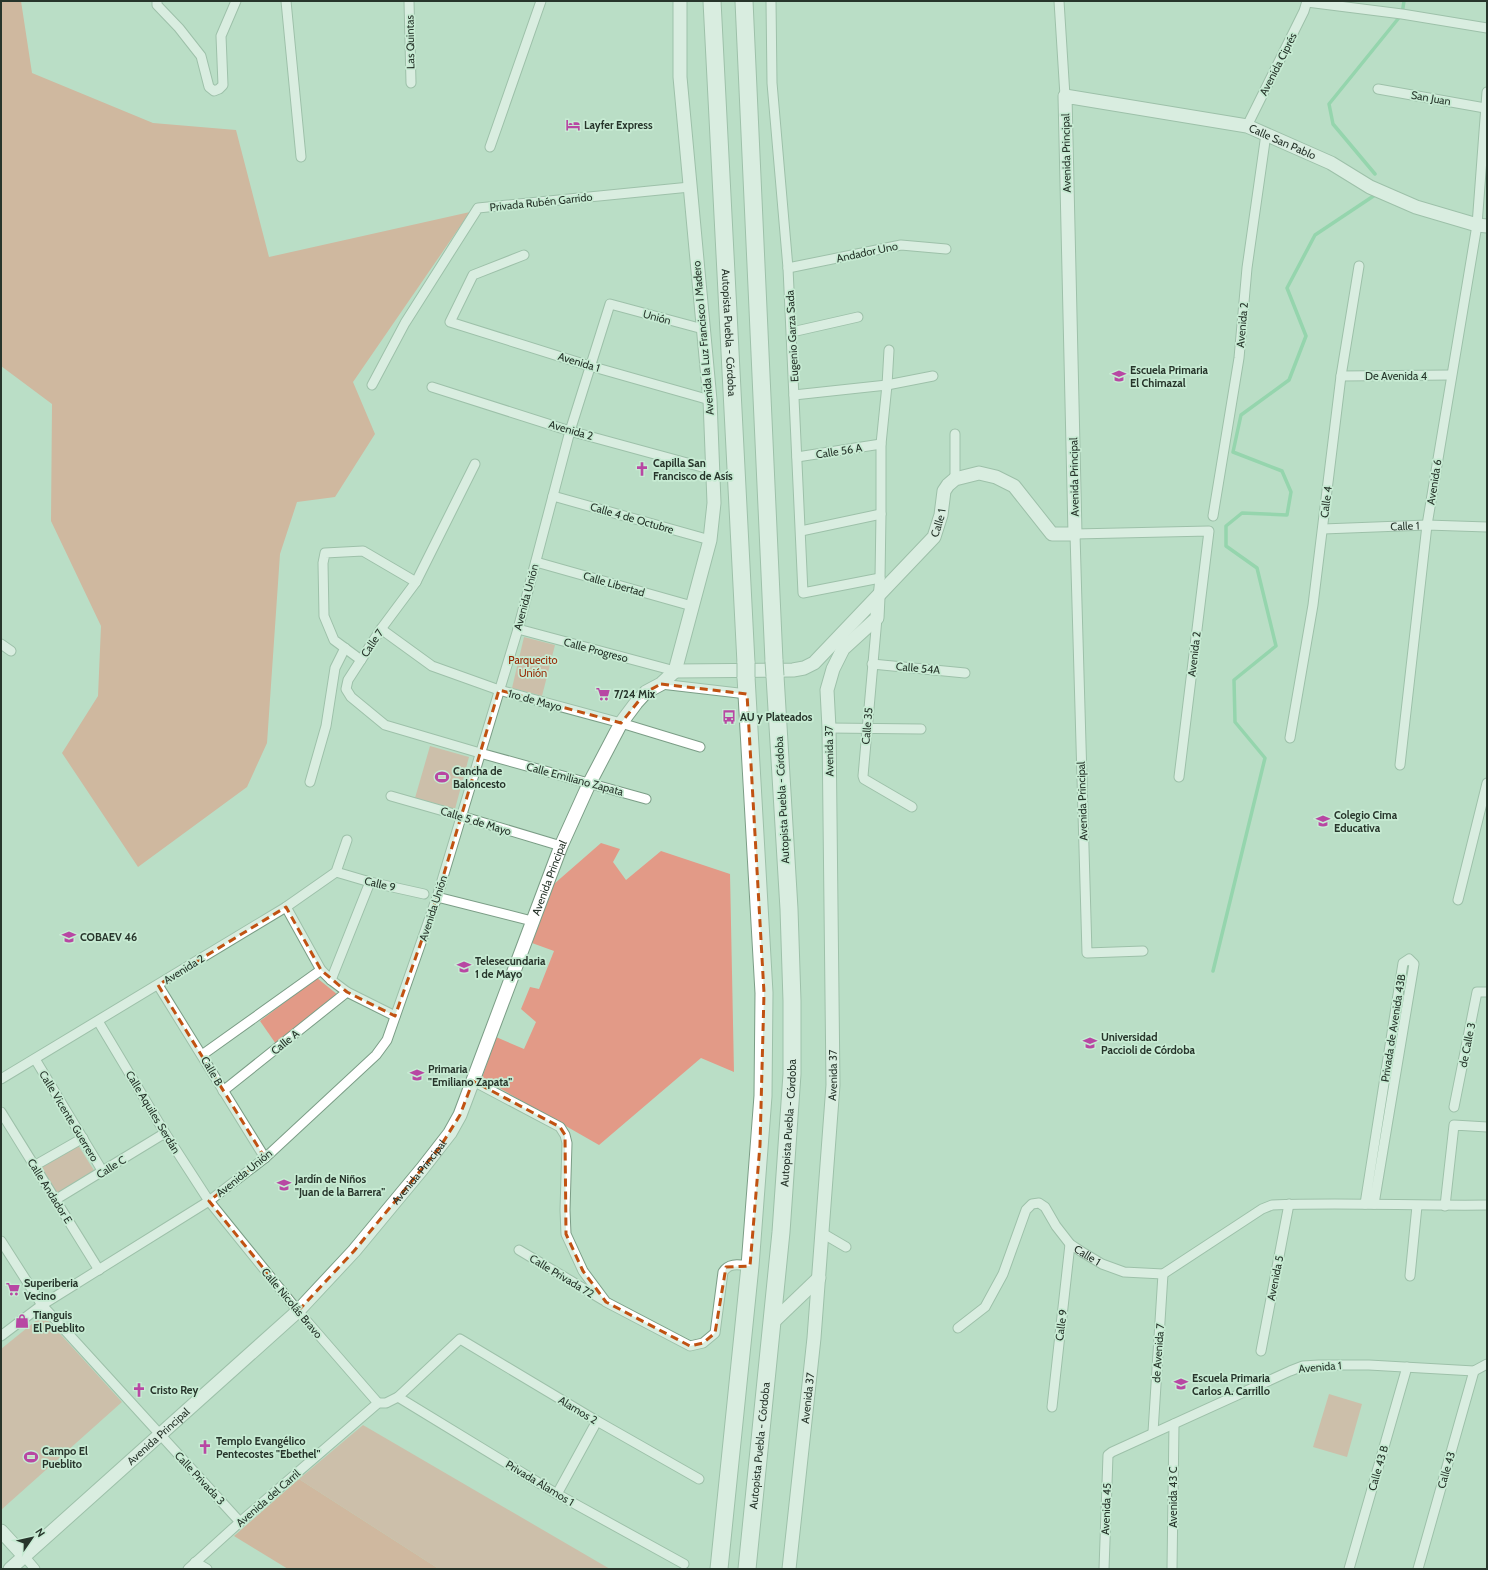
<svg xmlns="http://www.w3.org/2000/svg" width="1488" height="1570" font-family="Cabin,sans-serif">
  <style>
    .green { fill: #e29a87 }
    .forest { fill: #e9896f }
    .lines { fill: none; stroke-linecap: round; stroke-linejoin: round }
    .stream { stroke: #69c98f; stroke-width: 3.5 }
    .street-casing { stroke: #7b9d86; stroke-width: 11 }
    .secondary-casing { stroke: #7b9d86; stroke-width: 15 }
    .highway-casing { stroke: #7b9d86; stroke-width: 19 }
    .street { stroke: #fff; stroke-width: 9 }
    .secondary { stroke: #fff; stroke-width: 13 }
    .highway { stroke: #fff; stroke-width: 17 }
    .highway-bridge-casing { stroke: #7b9d86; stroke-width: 19; stroke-linecap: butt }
    .highway-bridge { stroke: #fff; stroke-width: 17 }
    .marked { fill: none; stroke: #c15212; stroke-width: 3; stroke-dasharray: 8 5; stroke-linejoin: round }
    .labels { text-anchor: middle; stroke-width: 3.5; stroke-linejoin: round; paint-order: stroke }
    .street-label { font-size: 11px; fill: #27352b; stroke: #c7ebd3 }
    .poi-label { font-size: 11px; font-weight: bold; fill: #27352b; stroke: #c7ebd3; text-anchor: start }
    .park-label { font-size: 11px; fill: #962600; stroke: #c7ebd3 }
  </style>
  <rect width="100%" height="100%" fill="#badec6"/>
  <g class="green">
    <path d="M524,637L555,645L542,696L512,688Z"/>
    <path d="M430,746L469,757L455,809L415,798Z"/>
    <path d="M601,843L620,849L613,862L626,880L661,851L730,874L734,1072L701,1058L599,1145L482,1078L496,1037L524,1049L536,1022L521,1009L530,987L539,989L554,951L532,943L554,884Z"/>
    <path d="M317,978L338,995L276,1044L260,1021Z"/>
    <path d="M78,1145L95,1172L57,1195L40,1168Z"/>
    <path d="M43,1315L122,1402L1,1510V1349Z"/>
    <path d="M1329,1394L1362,1404L1347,1457L1313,1447Z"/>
    <path d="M363,1425L610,1569H439L299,1479Z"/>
  </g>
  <g class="forest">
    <path d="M1,1H21L32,73L153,123L236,130L269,257L470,212L353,382L375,434L335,497L297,502L280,554L267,743L247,787L138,867L62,753L98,696L101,626L51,521L52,404L1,366Z"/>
    <path d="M299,1479L439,1569H288L234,1536Z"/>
  </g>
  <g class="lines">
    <g class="stream">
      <path d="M1375,174L1333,124L1329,104L1402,14L1404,1"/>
      <path d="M1213,971L1265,758L1235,722L1234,680L1276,646L1257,568L1226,546V526L1242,513L1287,515L1291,492L1282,471L1233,452L1241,415L1289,380L1306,336L1287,288L1315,235L1375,195"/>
    </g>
    <defs>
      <g id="street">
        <path d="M157,1V5L179,28L201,56L209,87L214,91L219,89L223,85L221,36L236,1"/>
        <path d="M286,1L301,157"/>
        <path d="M409,1L411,83"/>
        <path d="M771,1L772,83L788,268L803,593L880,578"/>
        <path d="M1059,1L1065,96"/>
        <path d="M1307,2L1402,14L1487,28"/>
        <path d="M1378,89L1485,108"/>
        <path d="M1247,126L1304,11L1307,1"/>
        <path d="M490,147L541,1"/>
        <path d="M524,255L473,275L450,322L590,366L710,400"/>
        <path d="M788,268L901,245L946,249"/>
        <path d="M792,332L858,317"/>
        <path d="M1341,376L1451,375"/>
        <path d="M372,385L405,323L478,208L690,187"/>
        <path d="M432,387L570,431L713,470"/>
        <path d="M794,395L887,385L933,376"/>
        <path d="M955,434V479"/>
        <path d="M797,457L881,444"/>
        <path d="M475,464L416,582L381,629L348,680L346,689L351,697L385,725L480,753L646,799"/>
        <path d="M553,496L710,540"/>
        <path d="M1213,516L1239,358L1247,268L1266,134"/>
        <path id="s1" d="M1323,529L1427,525L1487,527"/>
        <path d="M801,531L881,514"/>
        <path d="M536,562L692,606"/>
        <path d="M878,597L880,578L881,514V444L887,385L889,350"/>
        <path d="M877,618L863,776L864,779L912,807"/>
        <path d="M381,629L432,666L499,690L621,723L700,747"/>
        <path d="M518,629L675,671"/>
        <path d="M1,644L11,651"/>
        <path d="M361,660L334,640L324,616L323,563L325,553L363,551L416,582"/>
        <path d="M872,664L965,673"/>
        <path d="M661,684L747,694"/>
        <path d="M829,728L921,729"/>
        <path d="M1290,738L1313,605L1341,376L1359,266"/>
        <path d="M1400,765L1427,525L1477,225L1487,92"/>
        <path d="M310,782L326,726L335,668L345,648"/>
        <path d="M391,796L461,816L561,846"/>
        <path d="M336,872L370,882L424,894"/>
        <path d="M437,897L532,921"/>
        <path d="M1458,900L1487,783"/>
        <path d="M286,907L321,970L331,980L347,992L395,1016"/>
        <path d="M1143,951L1087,953L1075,534L1209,531L1179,777"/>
        <path d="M331,980L370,882"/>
        <path d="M158,985L265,1158"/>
        <path d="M98,1021L165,1133L209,1201L298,1311L378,1403"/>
        <path d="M202,1055L321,970"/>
        <path d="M35,1059L103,1172"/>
        <path d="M1,1079L286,907L336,872L347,840"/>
        <path d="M473,1081L560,1127L565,1135L567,1143L565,1210L566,1234L583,1271L606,1302L690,1346L703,1343L715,1333L723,1272C729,1262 740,1265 750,1266"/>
        <path d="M223,1091L347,992"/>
        <path d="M1454,1107L1477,992H1487"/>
        <path d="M1,1112L99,1270"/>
        <path d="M34,1166L83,1138"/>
        <path d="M55,1200L165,1133"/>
        <path d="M1365,1204L1403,963L1409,959L1414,964L1374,1204"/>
        <path d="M1445,1206L1454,1125L1487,1127"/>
        <path d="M822,1233L846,1247"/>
        <path d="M1,1241L42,1305L240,1522"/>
        <path d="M519,1250L603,1300"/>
        <path d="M1410,1276L1417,1206"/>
        <path id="s2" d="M958,1328L985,1307L1003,1274L1026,1210L1032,1204L1039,1203L1045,1207L1056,1226L1070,1244L1082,1252L1102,1264L1124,1272L1163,1274L1262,1209L1272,1205C1344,1202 1415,1206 1487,1205"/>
        <path d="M1,1336L42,1305L209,1201L265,1158L376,1055L387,1040L437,897L518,629L570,431L610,304L703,329"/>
        <path d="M1261,1351L1289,1204"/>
        <path d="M398,1397L557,1494L684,1564"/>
        <path d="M1052,1407L1070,1244"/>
        <path d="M1153,1432L1163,1274"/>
        <path d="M557,1494L597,1421"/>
        <path d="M24,1556L35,1569"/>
        <path d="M195,1562L207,1569"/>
        <path d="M188,1569L240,1522L378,1403H386L398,1397L460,1339L597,1421L699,1479"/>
        <path d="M1104,1569L1108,1455L1112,1452L1290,1371L1303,1366L1319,1365H1369L1474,1371L1487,1364"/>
        <path d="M1172,1569L1174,1424"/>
        <path d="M1349,1569L1407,1367"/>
        <path d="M1418,1569L1474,1371"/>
      </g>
      <g id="secondary">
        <path id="s3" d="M675,671L793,670L804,668L814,663L934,537L941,515L944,491L948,485L955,479L979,473L996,477L1014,486L1052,534H1075L1065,96L1247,126L1331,163L1370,187L1416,207L1477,225L1487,226"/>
        <path d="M675,671L710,540L714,503L710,400L680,77V1"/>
        <path d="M773,1322L819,1278"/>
        <path d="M1,1531L24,1556"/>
        <path id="s4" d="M10,1569L298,1311L354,1251L422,1169L450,1133L460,1115L561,846L589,784L621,723L636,703L646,692L661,684L675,671"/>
        <path id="s5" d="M789,1569L814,1338L833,1085L829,728L827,690L833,669L843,649L877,618L878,597"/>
      </g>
      <g id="highway">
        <path id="s6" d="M712,1L746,663"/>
        <path d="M744,1L774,661"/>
        <path d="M719,1569L750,1266L763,1096L764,993L746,677"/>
        <path id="s7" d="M747,1569L781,1232L792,1074V1001L789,909L775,676"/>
      </g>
    </defs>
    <use href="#street" class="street-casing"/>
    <use href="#secondary" class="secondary-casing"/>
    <use href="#highway" class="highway-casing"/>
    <use href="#street" class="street"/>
    <use href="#secondary" class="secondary"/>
    <use href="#highway" class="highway"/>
    <defs>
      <g id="highway-bridge">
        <path d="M774,661L775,676"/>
        <path d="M746,663V677"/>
      </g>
    </defs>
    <use href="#highway-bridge" class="highway-bridge-casing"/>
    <use href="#highway-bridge" class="highway-bridge"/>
  </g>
  <path d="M0 0H1488V1570H0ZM661,684L747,694L764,993L760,1145L750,1266L726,1267L715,1333L703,1343L690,1346L606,1302L583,1271L566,1234L565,1135L560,1127L473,1081L460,1115L440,1147L354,1251L298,1311L209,1201L265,1158L158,985L286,907L321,970L347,992L395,1016L437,897L499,690L621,723L646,692Z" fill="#badec6" fill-opacity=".55" fill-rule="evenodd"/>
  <path class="marked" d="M661,684L747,694L764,993L760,1145L750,1266L726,1267L715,1333L703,1343L690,1346L606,1302L583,1271L566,1234L565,1135L560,1127L473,1081L460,1115L440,1147L354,1251L298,1311L209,1201L265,1158L158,985L286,907L321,970L347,992L395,1016L437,897L499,690L621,723L646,692Z"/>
  <defs>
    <symbol id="hotel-bare" viewBox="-9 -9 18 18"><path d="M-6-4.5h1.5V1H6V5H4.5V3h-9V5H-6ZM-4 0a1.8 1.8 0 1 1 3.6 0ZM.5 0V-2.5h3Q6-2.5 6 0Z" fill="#b847a3" stroke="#c7ebd3" stroke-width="2.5" paint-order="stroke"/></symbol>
    <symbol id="school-bare" viewBox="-9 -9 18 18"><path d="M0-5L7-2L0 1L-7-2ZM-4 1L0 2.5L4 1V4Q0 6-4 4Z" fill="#b847a3" stroke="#c7ebd3" stroke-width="2.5" paint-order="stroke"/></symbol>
    <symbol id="church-bare" viewBox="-9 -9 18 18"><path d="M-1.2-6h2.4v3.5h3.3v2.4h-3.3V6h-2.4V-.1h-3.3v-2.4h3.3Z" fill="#b847a3" stroke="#c7ebd3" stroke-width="2.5" paint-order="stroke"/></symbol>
    <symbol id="supermarket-bare" viewBox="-9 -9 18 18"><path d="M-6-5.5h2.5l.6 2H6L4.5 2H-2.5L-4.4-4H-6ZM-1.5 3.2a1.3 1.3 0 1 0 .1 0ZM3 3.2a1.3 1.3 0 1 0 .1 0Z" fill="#b847a3" stroke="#c7ebd3" stroke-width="2.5" paint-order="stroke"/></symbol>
    <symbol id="bus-bare" viewBox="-9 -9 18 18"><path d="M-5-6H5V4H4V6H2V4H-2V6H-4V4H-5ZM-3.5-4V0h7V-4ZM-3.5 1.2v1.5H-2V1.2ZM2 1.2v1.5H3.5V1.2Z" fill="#b847a3" stroke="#c7ebd3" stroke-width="2.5" paint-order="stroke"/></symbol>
    <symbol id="stadium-bare" viewBox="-9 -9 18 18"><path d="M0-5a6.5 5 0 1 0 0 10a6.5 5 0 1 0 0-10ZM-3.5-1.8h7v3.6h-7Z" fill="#b847a3" stroke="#c7ebd3" stroke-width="2.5" paint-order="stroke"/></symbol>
    <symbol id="university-bare" viewBox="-9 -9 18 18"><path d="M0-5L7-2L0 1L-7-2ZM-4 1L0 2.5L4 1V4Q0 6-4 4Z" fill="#b847a3" stroke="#c7ebd3" stroke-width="2.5" paint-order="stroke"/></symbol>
    <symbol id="shop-bare" viewBox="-9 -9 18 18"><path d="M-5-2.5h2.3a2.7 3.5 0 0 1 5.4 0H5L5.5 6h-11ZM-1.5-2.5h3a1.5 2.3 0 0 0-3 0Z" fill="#b847a3" stroke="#c7ebd3" stroke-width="2.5" paint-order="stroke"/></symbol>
  </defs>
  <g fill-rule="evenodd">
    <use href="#hotel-bare" x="563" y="115" width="20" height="20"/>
    <use href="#school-bare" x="1109" y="366" width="20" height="20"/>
    <use href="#church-bare" x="632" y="459" width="20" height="20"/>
    <use href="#supermarket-bare" x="593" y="684" width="20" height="20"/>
    <use href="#bus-bare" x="719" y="707" width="20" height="20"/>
    <use href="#stadium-bare" x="432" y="767" width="20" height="20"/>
    <use href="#school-bare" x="1313" y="811" width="20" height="20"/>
    <use href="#school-bare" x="59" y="927" width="20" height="20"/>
    <use href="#school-bare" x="454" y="957" width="20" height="20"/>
    <use href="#university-bare" x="1080" y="1033" width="20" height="20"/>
    <use href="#school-bare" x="407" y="1065" width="20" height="20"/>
    <use href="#school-bare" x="274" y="1175" width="20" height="20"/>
    <use href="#supermarket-bare" x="3" y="1279" width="20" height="20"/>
    <use href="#shop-bare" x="12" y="1311" width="20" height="20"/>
    <use href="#school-bare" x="1171" y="1374" width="20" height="20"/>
    <use href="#church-bare" x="129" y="1380" width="20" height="20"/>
    <use href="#church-bare" x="195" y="1437" width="20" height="20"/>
    <use href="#stadium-bare" x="21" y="1447" width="20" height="20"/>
  </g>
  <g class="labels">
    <g class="street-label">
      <text transform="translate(410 42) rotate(-91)" y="4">Las Quintas</text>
      <text transform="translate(1278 64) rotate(-63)" y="4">Avenida Ciprés</text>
      <text transform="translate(1431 98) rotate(10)" y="4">San Juan</text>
      <text dy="4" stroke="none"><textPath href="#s3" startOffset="1186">Calle San Pablo</textPath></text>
      <text transform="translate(1066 153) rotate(-91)" y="4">Avenida Principal</text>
      <text transform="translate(541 202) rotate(-6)" y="4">Privada Rubén Garrido</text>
      <text transform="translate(867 252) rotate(-12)" y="4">Andador Uno</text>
      <text transform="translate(657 317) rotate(15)" y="4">Unión</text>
      <text transform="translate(1242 325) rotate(-85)" y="4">Avenida 2</text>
      <text dy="4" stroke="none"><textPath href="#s6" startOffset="332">Autopista Puebla - Córdoba</textPath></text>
      <text transform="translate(792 336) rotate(-93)" y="4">Eugenio Garza Sada</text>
      <text transform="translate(703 338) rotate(-95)" y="4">Avenida la Luz Francisco I Madero</text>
      <text transform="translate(579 362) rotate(17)" y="4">Avenida 1</text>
      <text x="1396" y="380">De Avenida 4</text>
      <text transform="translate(571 430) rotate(16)" y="4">Avenida 2</text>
      <text transform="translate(839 451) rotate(-9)" y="4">Calle 56 A</text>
      <text transform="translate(1074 477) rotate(-91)" y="4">Avenida Principal</text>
      <text transform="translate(1434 482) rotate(-81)" y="4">Avenida 6</text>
      <text transform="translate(1326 502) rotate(-83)" y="4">Calle 4</text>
      <text transform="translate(632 518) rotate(16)" y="4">Calle 4 de Octubre</text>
      <text dy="4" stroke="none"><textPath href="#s3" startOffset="329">Calle 1</textPath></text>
      <text dy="4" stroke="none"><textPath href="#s1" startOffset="82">Calle 1</textPath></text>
      <text transform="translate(614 584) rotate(16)" y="4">Calle Libertad</text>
      <text transform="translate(526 597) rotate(-75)" y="4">Avenida Unión</text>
      <text transform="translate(372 643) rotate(-56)" y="4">Calle 7</text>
      <text transform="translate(596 650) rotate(15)" y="4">Calle Progreso</text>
      <text transform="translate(1194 654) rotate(-83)" y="4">Avenida 2</text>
      <text transform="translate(918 668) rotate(5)" y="4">Calle 54A</text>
      <text transform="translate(535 700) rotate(15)" y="4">1ro de Mayo</text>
      <text transform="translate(867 726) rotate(-85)" y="4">Calle 35</text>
      <text transform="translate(829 751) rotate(-91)" y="4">Avenida 37</text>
      <text transform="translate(575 779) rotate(15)" y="4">Calle Emiliano Zapata</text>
      <text transform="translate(782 800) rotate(-93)" y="4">Autopista Puebla - Córdoba</text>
      <text transform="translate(1082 801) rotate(-92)" y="4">Avenida Principal</text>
      <text transform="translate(476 821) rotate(17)" y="4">Calle 5 de Mayo</text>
      <text dy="4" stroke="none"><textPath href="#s4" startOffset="895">Avenida Principal</textPath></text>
      <text transform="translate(380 884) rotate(13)" y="4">Calle 9</text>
      <text transform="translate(433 908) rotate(-72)" y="4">Avenida Unión</text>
      <text transform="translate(184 969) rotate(-32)" y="4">Avenida 2</text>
      <text transform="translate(1393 1028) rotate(-81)" y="4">Privada de Avenida 43B</text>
      <text transform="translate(285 1042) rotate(-39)" y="4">Calle A</text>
      <text transform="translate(1467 1045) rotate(-79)" y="4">de Calle 3</text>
      <text transform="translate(212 1071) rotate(60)" y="4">Calle B</text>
      <text dy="4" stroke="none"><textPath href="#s5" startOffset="496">Avenida 37</textPath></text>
      <text transform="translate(153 1112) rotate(59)" y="4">Calle Aquiles Serdán</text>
      <text transform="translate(69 1116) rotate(59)" y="4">Calle Vicente Guerrero</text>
      <text dy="4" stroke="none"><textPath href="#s7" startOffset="448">Autopista Puebla - Córdoba</textPath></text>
      <text transform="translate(111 1167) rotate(-32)" y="4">Calle C</text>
      <text dy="4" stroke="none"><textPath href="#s4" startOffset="571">Avenida Principal</textPath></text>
      <text transform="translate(244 1173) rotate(-39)" y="4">Avenida Unión</text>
      <text transform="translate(50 1191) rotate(58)" y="4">Calle Andador E</text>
      <text dy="4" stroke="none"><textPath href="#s2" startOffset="228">Calle 1</textPath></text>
      <text transform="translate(562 1276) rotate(31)" y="4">Calle Privada 72</text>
      <text transform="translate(1275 1278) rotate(-79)" y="4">Avenida 5</text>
      <text transform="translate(292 1303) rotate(50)" y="4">Calle Nicolás Bravo</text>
      <text transform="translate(1061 1325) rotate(-83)" y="4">Calle 9</text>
      <text transform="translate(1158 1353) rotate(-86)" y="4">de Avenida 7</text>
      <text transform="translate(1320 1367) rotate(-5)" y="4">Avenida 1</text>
      <text dy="4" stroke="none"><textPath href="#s5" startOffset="172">Avenida 37</textPath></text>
      <text transform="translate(578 1410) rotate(31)" y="4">Alamos 2</text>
      <text dy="4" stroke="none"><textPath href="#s4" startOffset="199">Avenida Principal</textPath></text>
      <text dy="4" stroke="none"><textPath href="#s7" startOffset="124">Autopista Puebla - Córdoba</textPath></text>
      <text transform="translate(1378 1468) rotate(-74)" y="4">Calle 43 B</text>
      <text transform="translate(1446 1470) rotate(-74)" y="4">Calle 43</text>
      <text transform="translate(200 1478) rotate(47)" y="4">Calle Privada 3</text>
      <text transform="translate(540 1483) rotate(31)" y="4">Privada Álamos 1</text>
      <text transform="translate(1173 1497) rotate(-90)" y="4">Avenida 43 C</text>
      <text transform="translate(268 1498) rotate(-41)" y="4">Avenida del Carril</text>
      <text transform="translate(1106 1509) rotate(-88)" y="4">Avenida 45</text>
    </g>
    <g class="poi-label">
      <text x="584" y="129">Layfer Express</text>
      <text x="1130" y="374">Escuela Primaria<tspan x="1130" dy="13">El Chimazal</tspan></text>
      <text x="653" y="467">Capilla San<tspan x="653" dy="13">Francisco de Asís</tspan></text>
      <text x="614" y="698">7/24 Mix</text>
      <text x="740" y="721">AU y Plateados</text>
      <text x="453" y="775">Cancha de<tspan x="453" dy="13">Baloncesto</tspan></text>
      <text x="1334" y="819">Colegio Cima<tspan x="1334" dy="13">Educativa</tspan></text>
      <text x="80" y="941">COBAEV 46</text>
      <text x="475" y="965">Telesecundaria<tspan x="475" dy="13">1 de Mayo</tspan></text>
      <text x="1101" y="1041">Universidad<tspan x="1101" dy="13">Paccioli de Córdoba</tspan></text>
      <text x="428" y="1073">Primaria<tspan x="428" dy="13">"Emiliano Zapata"</tspan></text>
      <text x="295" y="1183">Jardín de Niños<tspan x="295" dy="13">"Juan de la Barrera"</tspan></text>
      <text x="24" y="1287">Superiberia<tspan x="24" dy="13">Vecino</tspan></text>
      <text x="33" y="1319">Tianguis<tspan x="33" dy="13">El Pueblito</tspan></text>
      <text x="1192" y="1382">Escuela Primaria<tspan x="1192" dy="13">Carlos A. Carrillo</tspan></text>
      <text x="150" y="1394">Cristo Rey</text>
      <text x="216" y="1445">Templo Evangélico<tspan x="216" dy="13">Pentecostes "Ebethel"</tspan></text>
      <text x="42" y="1455">Campo El<tspan x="42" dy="13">Pueblito</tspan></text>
    </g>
    <g class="park-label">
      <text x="533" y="664">Parquecito<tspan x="533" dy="13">Unión</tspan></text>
    </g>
  </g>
  <rect width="1488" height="1570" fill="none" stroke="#27352b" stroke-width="4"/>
  <g transform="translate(32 1538) rotate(56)" stroke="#c7ebd3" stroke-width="3" paint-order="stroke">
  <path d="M0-3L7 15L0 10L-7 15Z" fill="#27352b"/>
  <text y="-6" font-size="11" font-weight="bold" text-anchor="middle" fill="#27352b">N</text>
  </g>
</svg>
